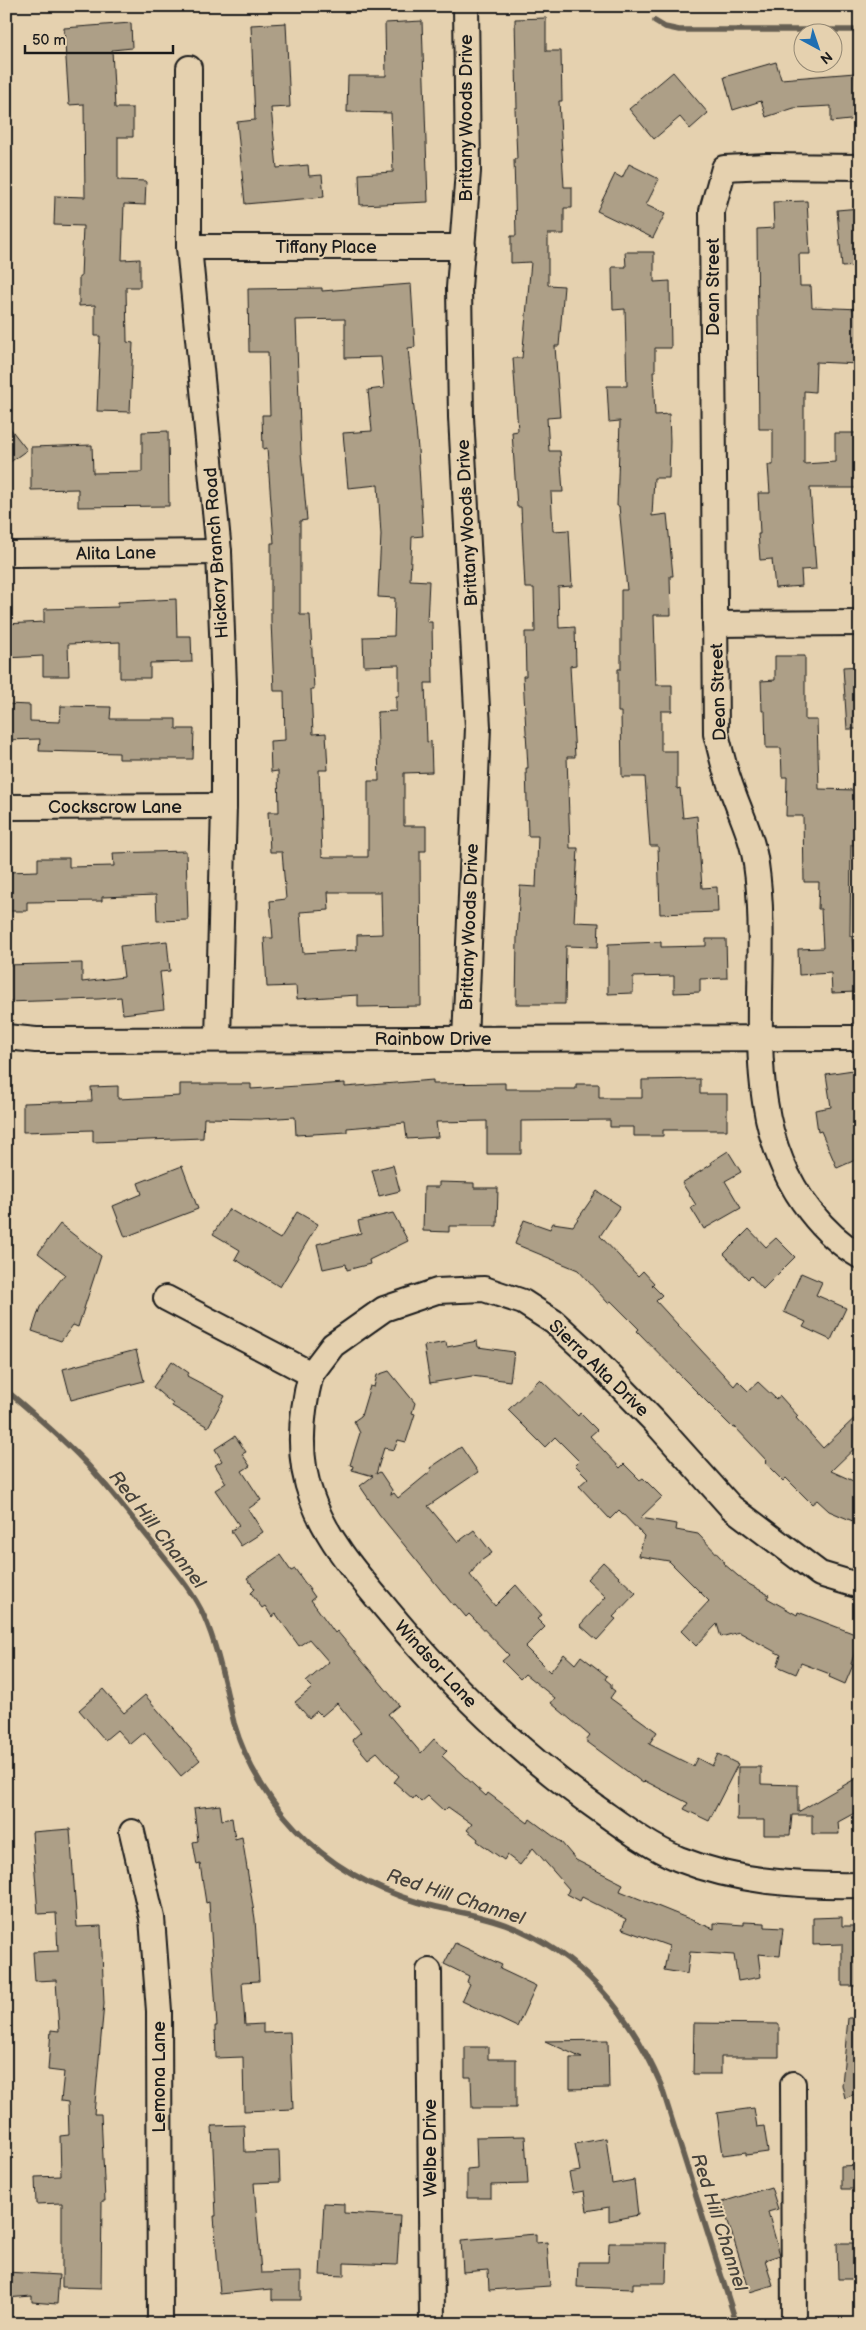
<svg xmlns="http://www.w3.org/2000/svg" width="866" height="2330" font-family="'Balsamiq Sans',sans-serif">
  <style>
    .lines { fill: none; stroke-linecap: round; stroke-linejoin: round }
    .stream { stroke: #665f53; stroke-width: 5.5 }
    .building { fill: #ad9f87; stroke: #1c1c1c; fill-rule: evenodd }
    .street-casing { stroke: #1c1c1c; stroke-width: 28 }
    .street { stroke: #e5d1af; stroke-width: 24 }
    .labels { text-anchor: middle; stroke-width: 4; stroke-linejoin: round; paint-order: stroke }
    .street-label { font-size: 18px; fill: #1c1c1c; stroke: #e5d1af }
    .water-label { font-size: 19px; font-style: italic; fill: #47433c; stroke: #e5d1af }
  </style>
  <rect width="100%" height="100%" fill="#e5d1af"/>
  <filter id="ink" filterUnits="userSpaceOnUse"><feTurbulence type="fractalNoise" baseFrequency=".02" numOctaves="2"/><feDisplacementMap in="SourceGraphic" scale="10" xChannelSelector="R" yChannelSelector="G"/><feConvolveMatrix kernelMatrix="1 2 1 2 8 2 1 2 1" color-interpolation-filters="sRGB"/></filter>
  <g filter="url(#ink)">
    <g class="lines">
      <g class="stream">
        <path d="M655,21L665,27L679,30H860"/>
        <path d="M6,221L7,16"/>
        <path d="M6,1390C33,1413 60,1436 84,1461C110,1488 132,1518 155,1546C173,1569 192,1590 204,1616C219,1650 225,1687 234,1723C247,1768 274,1809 308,1841C343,1874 390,1896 436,1907C459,1912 482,1916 505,1924C580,1952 631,2014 661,2085L736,2322"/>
      </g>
    </g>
    <g class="building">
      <path d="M546,18V51H561L562,101H559L564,187H572V208H564V234H548V285L564,286L559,346H555L560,417L547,418L549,451H560L563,492H551L553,531L569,530L572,586L558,587L559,628L575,627L576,665L570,666L575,757H567L570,848H578L574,922L599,923L598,947L566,946L565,1004H516L517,938L520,886L536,887L538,836H528L526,768H528L523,676H526L525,632H535L534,588H525L521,507H517L512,432L518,431L513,358H522L531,262L511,263V236H516L514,159H517L515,108H517L515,19Z"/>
      <path d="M422,21L428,202L360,205L359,174L393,172L391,113L347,112L348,76H386L385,23Z"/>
      <path d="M131,23L132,48L112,50L115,108H133V137H118V180L146,181L145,205L124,204L122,260L140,259V287H126L127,342L133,343L130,412L97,411L100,336H95V305L79,306V277H81L83,226L54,225L55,196L85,197L84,104L69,105L64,28Z"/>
      <path d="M286,23L290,107L271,108L277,168L308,165L309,176L322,175L324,197L245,204L237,122L255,120L251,25Z"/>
      <path d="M776,62L781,79L855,73L859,119L831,122V106L794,108L766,117L761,101L733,110L724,77Z"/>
      <path d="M673,72L708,113L690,129L680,117L654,139L629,109Z"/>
      <path d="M629,164L659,179L646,205L665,214L653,238L597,211L615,174L622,178Z"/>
      <path d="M807,201L810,254H799L800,286H811L812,307L860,309V344L859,364L816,362L815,392L804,391V464L835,462V433H858L860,488H810L816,569L801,570L802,586L775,588L772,559L760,560L758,534H760L758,493H770L768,465H773V429H759L757,229L774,228L773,202Z"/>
      <path d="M860,208V266L842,267L837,210Z"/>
      <path d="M625,252H654V282L670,281L671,348H655V371H653L655,415L669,414L670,441L669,478H654L652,516L667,514L673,576H670L671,615H654L656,685H672V711H661V751H677V789L680,788L683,818L697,816L702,888L717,887L718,912L660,914L658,846H650L645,777H622L621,712H618V669H621V590H627L619,506H617L620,421L609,422L607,386H627L625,309L613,310L612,267H626Z"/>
      <path d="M411,284L415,347L408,348L418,449L423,536L412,537L410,580L429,581L427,622H432L433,683H425L427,742L431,741L432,772L404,773V826H426V851H420L421,1006L358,1007V995L297,999L296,986L267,987L264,938H273L270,901L286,899L282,852H270L268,812H279L278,771L271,772L270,741L285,740L284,691H274L271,621V543H274L267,448L263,449L262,415H270L268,352H249L248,289L322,288V291ZM345,319V358L381,357L384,388L368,390L372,431L343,433L348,488L378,485L381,535L378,597L395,598L394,636L363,637L364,666L399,665V696H396V711L377,712L379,781H368V857H325L322,856L319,770H328L326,733L313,734L311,689H314L310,615H300V521L307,520L301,453L296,320ZM328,892H381L382,934L357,935V950L303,953L300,912L329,910Z"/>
      <path d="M6,423L27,450L6,465Z"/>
      <path d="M168,431L169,506L78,507V489L31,490V447L92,445L93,473L142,472V432Z"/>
      <path d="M176,599L177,636H191L192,662L150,663V678H120V642L68,644L69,676H43V656L6,658V624L44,622V609L118,607V602Z"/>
      <path d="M775,656H805V720H817L819,789L856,790L854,845H851L850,936H852L856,992L832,993L831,973L799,975L798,949L823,948L821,909H818L819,882H804L803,816H786L787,777H782L781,748H766L765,711H762L761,681L775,680Z"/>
      <path d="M860,666V729H847L843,667Z"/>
      <path d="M6,704L30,705V721L60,722L61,706L111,707L110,719H176V729H194L193,759H119V753L39,751L40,739L6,740Z"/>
      <path d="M186,851L188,920L157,921L156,895L102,897V901L27,902V911H6V872L38,871V858H69V867L114,866L113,853Z"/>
      <path d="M706,939H726L727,978L700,979V992L674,993V976L633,977V993L608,994V944L661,942V947L706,946Z"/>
      <path d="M167,941L170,971L160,972L164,1009L123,1014L121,997L99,999L6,1002V965L82,963V982L124,977L120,946Z"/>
      <path d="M860,1069V1158L837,1168L821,1131L818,1132L815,1110L831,1107L826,1074Z"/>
      <path d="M700,1079V1094H727V1130H663V1136H634V1127H610V1120L521,1121V1154H487V1121L436,1122L438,1137L407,1139L405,1123L347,1128V1132L296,1135L295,1117L261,1119L204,1118L203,1138L93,1142V1130L23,1132V1103L92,1101L91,1087L118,1086V1099L180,1096V1084H251V1089L345,1083V1087L433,1080V1084L505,1083V1089H576V1084H599V1098H642V1080Z"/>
      <path d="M728,1151L741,1172L725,1181L741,1208L704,1229L691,1208L696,1205L682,1183L712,1164L711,1162Z"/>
      <path d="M393,1165L400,1191L379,1196L372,1170Z"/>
      <path d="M182,1166L198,1209L125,1237L113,1206L142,1194L138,1183Z"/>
      <path d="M439,1182L474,1183V1188H498L497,1226H449V1232L423,1231L424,1187H439Z"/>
      <path d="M597,1191L620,1206L600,1236L638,1276L643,1271L654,1283L652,1285L662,1295L656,1301L734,1386L738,1381L748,1391L758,1382L776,1399L780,1396L798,1416L796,1418L823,1448L860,1413V1443L831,1471L860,1484V1511L855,1522L829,1511L817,1500L812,1504L786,1478L783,1481L765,1463L767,1461L735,1427L733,1428L684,1379L637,1331L639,1329L611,1301L608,1303L578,1270L515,1244L524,1220L550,1229L553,1223L573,1226Z"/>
      <path d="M229,1209L280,1239L297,1212L318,1224L280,1287L235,1259L240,1250L213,1234Z"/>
      <path d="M393,1213L408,1241L369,1260L370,1264L347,1270L346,1264L323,1269L317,1244L361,1233L358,1221Z"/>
      <path d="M60,1224L101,1256L78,1327L73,1325L61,1341L32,1331L40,1307L65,1274L38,1253Z"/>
      <path d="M749,1229L766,1247L776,1238L795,1257L763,1289L751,1276L748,1279L724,1254Z"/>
      <path d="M801,1273L822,1282L816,1295L846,1308L831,1340L803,1327L806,1322L784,1312Z"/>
      <path d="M477,1341L478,1347L514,1352L510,1381L472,1376L430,1383L424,1346L446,1342L447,1347Z"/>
      <path d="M136,1350L144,1381L71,1400L63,1369Z"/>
      <path d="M172,1361L189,1373L187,1376L225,1396L208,1427L172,1406L173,1404L153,1387Z"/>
      <path d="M389,1371L415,1403L412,1413L415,1414L406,1442L398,1440L394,1450L384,1448L376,1474L380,1472L392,1490L391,1495L394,1493L398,1498L431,1471L430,1468L461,1447L478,1472L428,1506L458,1542L474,1530L492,1553L478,1563L470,1575L495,1606L516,1585L542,1615L537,1619L545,1627L525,1647L550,1672L564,1654L575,1664L581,1656L607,1676L605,1679L611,1684V1688L615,1691L610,1698L657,1732L649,1744L693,1766L697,1758L712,1766L718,1754L738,1764L709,1821L684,1809L688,1803L645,1781L643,1783L586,1741L590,1736L551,1703L555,1698L525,1674L520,1679L502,1661L509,1655L469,1614L466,1617L455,1604L453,1605L379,1514L360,1486L373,1476L352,1470L353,1466L350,1465L360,1433L354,1421L361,1416L370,1386L374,1387L377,1375Z"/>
      <path d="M540,1379L578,1416L580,1413L597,1430L590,1436L620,1468L624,1464L640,1480L643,1478L662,1497L640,1518L677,1524L676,1530L698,1534L724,1561L723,1563L745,1582L769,1595L767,1598L797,1615L798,1612L860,1636L851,1664L853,1665L845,1684L829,1677L830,1674L801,1663L796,1674L777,1666L781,1655L739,1632L721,1637L717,1624L696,1646L681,1631L709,1601L669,1561L639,1556L644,1536L619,1510L610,1519L579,1486L588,1478L575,1465L579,1461L555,1437L545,1447L508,1410Z"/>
      <path d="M235,1436L246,1452L242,1454L250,1466L242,1471L261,1500L248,1509L263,1532L241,1546L231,1531L239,1525L215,1490L226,1483L215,1465L222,1461L215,1449Z"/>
      <path d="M280,1555L291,1571L295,1569L315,1597L311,1600L335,1633L337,1631L399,1705L388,1714L421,1753L434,1739L447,1751L442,1756L486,1796L488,1793L528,1823L530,1819L561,1842L576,1860L623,1884L620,1891L714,1929V1923L744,1925V1922L765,1923V1927L783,1928L780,1956L758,1954L761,1977L738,1981L734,1955L690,1952L687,1974L664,1970L669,1946L622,1929L626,1919L582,1897L580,1901L567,1894L569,1889L533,1848L520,1865L507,1855L504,1860L477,1841L478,1839L467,1830L472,1824L448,1807L444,1811L428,1796L421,1802L415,1796L413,1799L394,1782L399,1776L377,1752L368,1759L352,1740L361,1732L337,1703L322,1716L317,1711L309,1718L295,1702L312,1688L306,1682L329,1662L309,1639L299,1646L276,1614L272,1617L265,1606L262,1608L251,1593L255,1589L247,1578Z"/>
      <path d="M603,1562L636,1593L613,1617L616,1619L597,1640L580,1625L606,1597L587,1579Z"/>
      <path d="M103,1689L124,1713L145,1695L200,1760L181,1776L144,1732L130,1744L117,1730L105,1740L79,1710Z"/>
      <path d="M738,1767H761V1784L798,1785V1812L860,1776V1810L838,1822L839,1834H812V1815H792L790,1835H764V1820H737Z"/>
      <path d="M220,1805L222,1820L232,1818L235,1839L242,1837L255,1919L259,1981L242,1982L245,2025L263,2024V2033L290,2032L293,2109L244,2111L243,2057L216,2058L215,2026H217L209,1902L206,1903L200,1864L197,1865L193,1842L198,1841L194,1808Z"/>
      <path d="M70,1829L77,1927L101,1926L104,2004L94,2114H101L105,2201H102L101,2288L62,2287V2203L36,2204L35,2177L61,2176L60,2136L69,2135L68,2102L61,2101L64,2072L48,2070L51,2030L59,2031L56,1980L35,1981L33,1952L58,1951L56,1913L38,1914L32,1832Z"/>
      <path d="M842,1917V1926H860V1986H842V1944L813,1945V1918Z"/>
      <path d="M455,1943L502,1965L500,1969L536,1986L517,2027L462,2001L470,1984L467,1982L469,1976L444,1964Z"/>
      <path d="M848,2018H860V2092L845,2098L842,2085Z"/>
      <path d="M694,2023L779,2024V2057H721V2074H693Z"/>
      <path d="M608,2040L609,2088L570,2089V2058H582L545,2041Z"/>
      <path d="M465,2047H488V2059H516V2108H472L471,2077H465Z"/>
      <path d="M754,2108L757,2127L764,2126L768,2152L746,2155V2152L723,2155L717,2113Z"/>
      <path d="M244,2125L245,2152L279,2151L280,2182L254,2183L261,2273L301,2272V2300H272V2289L220,2294L214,2216H216L212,2126Z"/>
      <path d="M525,2136L528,2184L491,2185V2198H467V2169L477,2168L476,2137Z"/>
      <path d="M606,2138L612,2184L634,2180L638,2215L609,2221V2207L587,2211L584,2191L573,2193L569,2173L580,2171L575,2144Z"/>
      <path d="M860,2165V2189H841V2166Z"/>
      <path d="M771,2187L778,2209L768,2212L780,2255L765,2260L773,2285L750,2292L722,2202Z"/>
      <path d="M324,2203L344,2204V2213L400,2216L397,2265L344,2263V2276L320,2275Z"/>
      <path d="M536,2234V2243L547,2242L550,2286L489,2290L488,2270L463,2272L461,2240Z"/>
      <path d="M609,2243H667L666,2283H633V2289L577,2287L578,2262H608Z"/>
      <path d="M837,2243H860V2279H838Z"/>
      <path d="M6,2272L59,2275L57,2304L32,2302V2296L6,2298Z"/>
    </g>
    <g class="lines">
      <defs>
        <g id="street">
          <path d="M189,68V247L219,552L224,686V806L218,1039"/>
          <path d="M860,167L767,166L724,168L712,211L716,734C720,748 723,764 728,778C737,807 752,834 756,864C773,979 732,1112 810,1211C824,1229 839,1244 860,1256"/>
          <path d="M189,247H463"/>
          <path d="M14,554L219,552"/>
          <path d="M715,624L860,623"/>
          <path d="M6,807L224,806"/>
          <path d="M6,1037L36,1040L860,1038"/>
          <path d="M465,1040L478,727L461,417L459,288L468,171L466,6"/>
          <path d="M166,1298L311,1374C301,1413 297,1459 312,1498C326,1538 356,1573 383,1605C447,1683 518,1753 601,1811C625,1828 652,1848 679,1859C737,1882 798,1886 860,1885"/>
          <path d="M311,1374L333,1345L384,1309L437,1291L484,1289L523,1302L554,1322L590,1355L654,1421L731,1507L820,1574L860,1586"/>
          <path d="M132,1832L152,1918L159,2011L160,2324"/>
          <path d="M429,1971L432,2324"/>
          <path d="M793,2084L794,2324"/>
        </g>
      </defs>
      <use href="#street" class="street-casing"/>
      <use href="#street" class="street"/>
    </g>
  </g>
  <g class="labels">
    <g class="street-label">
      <text transform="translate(466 118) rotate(-90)" y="6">Brittany Woods Drive</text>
      <text x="326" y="253">Tiffany Place</text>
      <text transform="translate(713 287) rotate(-90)" y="6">Dean Street</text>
      <text transform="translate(467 523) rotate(-93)" y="6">Brittany Woods Drive</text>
      <text transform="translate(116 553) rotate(-1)" y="6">Alita Lane</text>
      <text transform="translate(216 553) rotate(-94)" y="6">Hickory Branch Road</text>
      <text transform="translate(718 692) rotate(-92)" y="6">Dean Street</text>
      <text x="115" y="813">Cockscrow Lane</text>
      <text transform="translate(469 927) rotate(-88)" y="6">Brittany Woods Drive</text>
      <text x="433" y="1045">Rainbow Drive</text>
      <text transform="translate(599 1368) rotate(44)" y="6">Sierra Alta Drive</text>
      <text transform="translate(436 1664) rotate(47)" y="6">Windsor Lane</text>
      <text transform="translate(159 2077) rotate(-90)" y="6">Lemona Lane</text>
      <text transform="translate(430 2148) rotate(-90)" y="6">Welbe Drive</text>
    </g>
    <g class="water-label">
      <text transform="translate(158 1529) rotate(52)" y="7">Red Hill Channel</text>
      <text transform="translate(456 1896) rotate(18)" y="7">Red Hill Channel</text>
      <text transform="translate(720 2222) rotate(72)" y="7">Red Hill Channel</text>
    </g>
  </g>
  <rect width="866" height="2330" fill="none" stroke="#e5d1af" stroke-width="25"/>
  <rect x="12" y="12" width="841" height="2305" fill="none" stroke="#1c1c1c" stroke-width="2" filter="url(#ink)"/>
  <g transform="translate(818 48) rotate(140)"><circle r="24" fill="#e5d1af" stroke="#958974"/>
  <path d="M0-4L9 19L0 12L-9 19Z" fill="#1f6fb2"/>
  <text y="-8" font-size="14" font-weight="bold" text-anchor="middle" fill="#1c1c1c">N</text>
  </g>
  <path d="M25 45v8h148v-8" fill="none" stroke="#1c1c1c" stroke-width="2.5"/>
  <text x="32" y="45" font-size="15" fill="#1c1c1c" stroke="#e5d1af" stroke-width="4" paint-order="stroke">50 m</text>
</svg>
